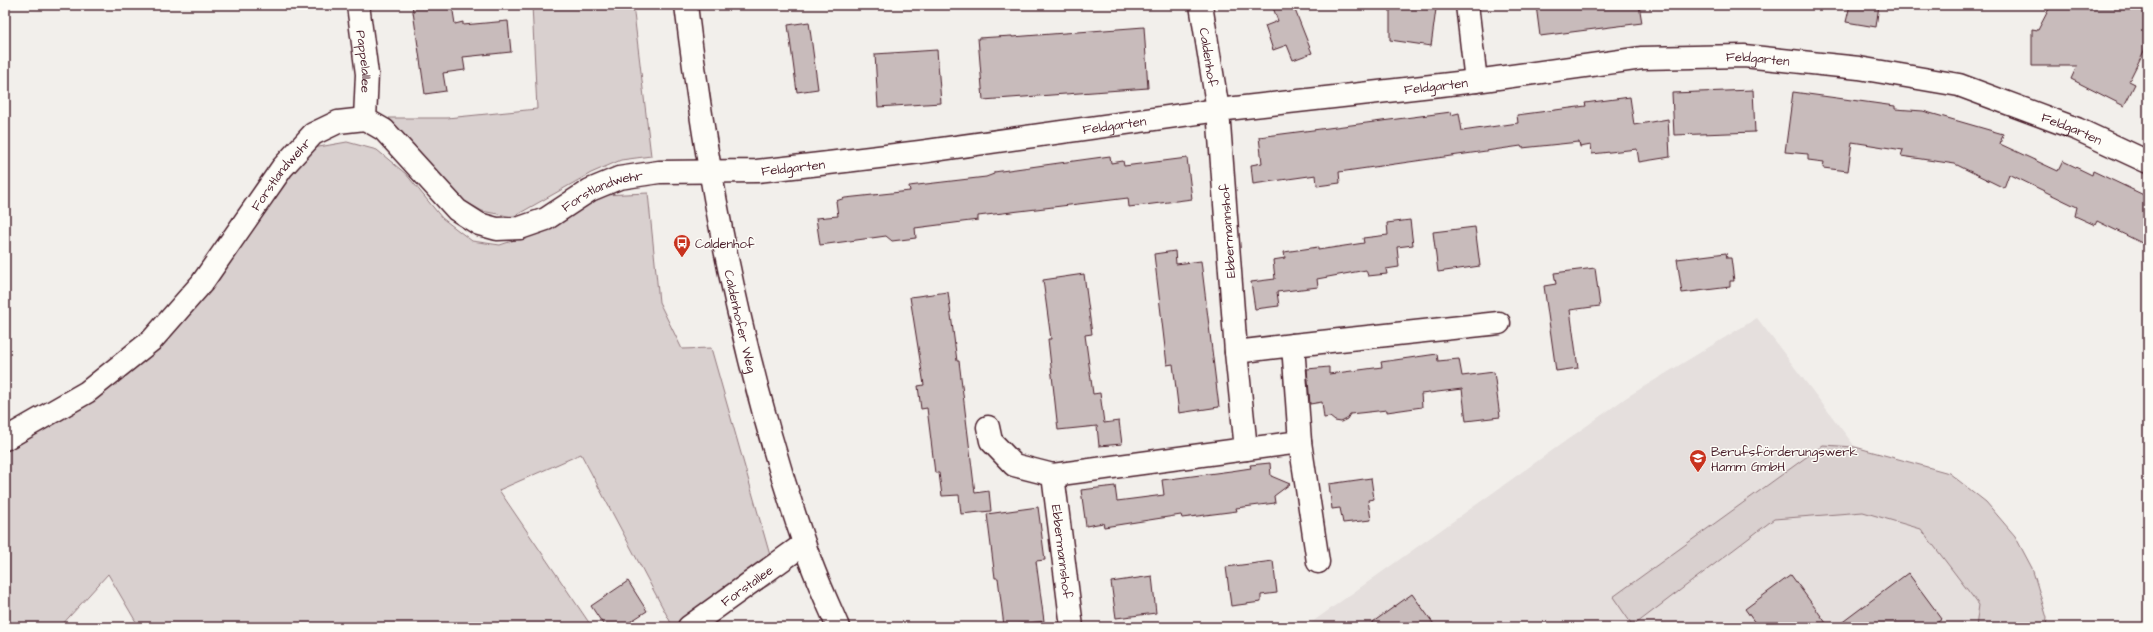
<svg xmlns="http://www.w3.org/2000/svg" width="2153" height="632" font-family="'Architects Daughter',sans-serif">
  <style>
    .built { fill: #e5dfdd }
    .green { fill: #d9d0cf; stroke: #92787d }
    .building { fill: #c8bbbb; stroke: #4a1f2b }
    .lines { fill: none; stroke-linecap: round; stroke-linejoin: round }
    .minor-casing { stroke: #4a1f2b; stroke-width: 25 }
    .secondary-casing { stroke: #4a1f2b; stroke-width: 25 }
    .minor { stroke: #fdfcf7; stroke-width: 22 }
    .secondary { stroke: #fdfcf7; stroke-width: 22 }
    .labels { text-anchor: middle; stroke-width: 3; stroke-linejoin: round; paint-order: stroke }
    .street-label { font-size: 13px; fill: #4a1f2b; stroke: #fdfcf7 }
    .poi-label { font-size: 13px; fill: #4a1f2b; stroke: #fdfcf7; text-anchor: start }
  </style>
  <rect width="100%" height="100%" fill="#f2efeb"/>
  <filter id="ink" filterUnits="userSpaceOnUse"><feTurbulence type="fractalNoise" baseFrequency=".025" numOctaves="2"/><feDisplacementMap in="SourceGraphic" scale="8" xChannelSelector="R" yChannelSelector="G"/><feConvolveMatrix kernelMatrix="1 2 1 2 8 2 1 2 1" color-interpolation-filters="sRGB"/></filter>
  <g filter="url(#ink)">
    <path class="built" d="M1757,318L1894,498L1944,522L1996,627H1305L1627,397Z"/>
    <g class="green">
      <path d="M532,5H633L651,156L621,160L591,173L513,217L482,211L463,200L389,118H447L537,109Z"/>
      <path d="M347,142L377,150L406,174L442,218L472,241L500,245L553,227L603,195L648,193L659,302L682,349L711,348L777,580L735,606L672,625L581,454L499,490L592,627H139L108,574L60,627H5V450L65,411L205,286L243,243L281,185L313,148Z"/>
      <path d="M1823,445L1855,447L1949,473L1986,502L2015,536L2032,568L2047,618L2046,627H1976L1979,605L1921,529L1863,512L1774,519L1633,626L1613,597Z"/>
    </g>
    <g class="building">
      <path d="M412,5H452L455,24L463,22V25L508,21L511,52L463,57L465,70L443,73L446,91L425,94Z"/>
      <path d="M1272,5H1293L1312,53L1293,60L1287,45L1273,50L1265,26L1278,21Z"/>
      <path d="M1390,5H1411L1436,9L1431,46L1390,40Z"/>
      <path d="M1536,5H1639L1642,23L1540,36Z"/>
      <path d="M1850,5H1879L1876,27L1846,22Z"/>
      <path d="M2051,5H2148V43L2129,81L2135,84L2124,106L2071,79L2077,66H2032V29L2038,30Z"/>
      <path d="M809,22L818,89L797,92L788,25Z"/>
      <path d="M1144,27L1148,88L983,100L978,38L1012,36V37Z"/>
      <path d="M937,50L941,103L878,107L875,54Z"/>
      <path d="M1753,90L1755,132L1674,135L1672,93Z"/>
      <path d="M1793,92L1895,106V109L1923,111L2003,134L2000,144L2058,171L2063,161L2092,175L2093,171L2148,197V246L2097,221L2095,225L2075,216L2077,207L2009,174L2004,188L1955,164L1901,156L1903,150L1852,142L1848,171L1823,168L1824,162L1808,160V154L1785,152Z"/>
      <path d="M1630,97L1634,125L1668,119L1670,157L1639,162L1637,149L1592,154L1591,145L1580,147L1579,142L1522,148L1521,146L1339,172L1340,183L1317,186L1316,175L1253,184L1251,165L1262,163L1259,137L1451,112V115L1459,113L1462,131L1518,123L1517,115L1586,106L1585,103Z"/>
      <path d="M1110,156L1111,163L1123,161L1124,166L1187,158L1192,199L1129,207L1128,198L978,216V220L915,228L916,238L892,241L886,236L820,245L816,218L838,216L836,201L845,198L910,191L909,186L986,177L994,174V172Z"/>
      <path d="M1410,220L1413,245L1397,247L1399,267L1386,269L1387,274L1368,276L1366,270L1317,279L1318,287L1277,292L1279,306L1255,309L1251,282L1275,279L1273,260L1285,258L1284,252L1318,247V250L1364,243L1363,238L1388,235L1387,223Z"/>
      <path d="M1475,227L1480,266L1438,272L1433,232Z"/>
      <path d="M1175,251L1176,264L1201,261L1219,407L1179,413L1173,364L1167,365L1154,254Z"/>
      <path d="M1726,253L1727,258H1731L1734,281H1730V287L1682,293L1677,259Z"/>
      <path d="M1595,268L1600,306L1570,310L1578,368L1556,371L1544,286L1556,284L1554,273Z"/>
      <path d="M1084,274L1092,334L1085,335L1093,394L1100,393L1104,423L1119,421L1122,444L1099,446L1097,426L1058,430L1048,339H1051L1043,280Z"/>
      <path d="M948,292L957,361H959L975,493L989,491L991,511L961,514L959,495L942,496L939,473H935L927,408L921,409L918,386L924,385L910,297Z"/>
      <path d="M1437,354L1438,361L1459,359L1462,376L1494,372L1500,417L1466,421L1462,389L1421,394L1422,407L1387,412V410L1350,414L1347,419L1341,422L1335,421L1330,417L1324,418L1322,402L1310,404L1307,369L1329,367V374L1382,367L1381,362Z"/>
      <path d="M1270,463L1271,476L1290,484L1274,496L1275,503L1236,508L1237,511L1182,518L1181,515L1104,527L1103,523L1086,526L1081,490L1115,486L1117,501L1164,495L1162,480L1231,471L1251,468L1250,465Z"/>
      <path d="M1371,478L1374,499L1368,500L1371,520L1343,523L1340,508L1332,509L1329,484Z"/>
      <path d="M1038,507L1045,560L1036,561L1044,621L1004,626L998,578H995L987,514Z"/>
      <path d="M1273,561L1277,593L1261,595V602L1231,606L1226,567Z"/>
      <path d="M1908,573L1942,619L1931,627H1836Z"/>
      <path d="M1791,575L1829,627H1758L1745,609Z"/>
      <path d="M1152,576L1156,613L1116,618L1111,582Z"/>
      <path d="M628,581L647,611L622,627H605L591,606Z"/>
      <path d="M1412,594L1436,627H1366Z"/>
    </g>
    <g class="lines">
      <defs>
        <g id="minor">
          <path id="s1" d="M358,5L367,74L365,119"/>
          <path d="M1467,5L1476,81"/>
          <path d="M1293,345L1499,323"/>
          <path d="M1236,352L1293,345L1300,442L1246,449"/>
          <path d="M988,427L991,441L1014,465L1053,475L1246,449L1236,352L1218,110L1201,5"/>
          <path id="s2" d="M5,439L87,392L152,340L202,283L282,168L313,134L338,122L365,119L384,130L457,210L479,224L497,229L520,228L546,219L590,190L619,178L659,172L757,171L820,164L920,152L1218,110L1476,81L1642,58L1744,56L1859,68L1959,85L2077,129L2148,162"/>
          <path d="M1300,442L1318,562"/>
          <path id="s3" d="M1053,475L1072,627"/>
          <path id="s4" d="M689,627L804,544"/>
        </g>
        <g id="secondary">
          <path id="s5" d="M686,5C708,188 744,369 804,543C813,572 826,599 838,627"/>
        </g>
      </defs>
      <use href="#minor" class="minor-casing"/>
      <use href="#secondary" class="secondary-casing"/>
      <use href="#minor" class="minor"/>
      <use href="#secondary" class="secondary"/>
    </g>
  </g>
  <defs>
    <symbol id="bus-pin" viewBox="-11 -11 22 30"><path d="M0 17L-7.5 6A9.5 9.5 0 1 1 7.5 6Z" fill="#c8321e" stroke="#fdfcf7"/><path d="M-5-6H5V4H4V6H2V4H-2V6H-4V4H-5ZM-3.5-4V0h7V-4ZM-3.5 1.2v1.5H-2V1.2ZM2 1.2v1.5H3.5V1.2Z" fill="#fff"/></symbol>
    <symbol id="school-pin" viewBox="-11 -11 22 30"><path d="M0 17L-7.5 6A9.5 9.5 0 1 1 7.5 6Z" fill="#c8321e" stroke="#fdfcf7"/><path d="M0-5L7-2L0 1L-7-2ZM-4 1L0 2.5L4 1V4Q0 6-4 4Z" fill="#fff"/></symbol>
  </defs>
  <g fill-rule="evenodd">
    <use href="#bus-pin" x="672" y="233" width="20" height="27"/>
    <use href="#school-pin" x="1688" y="448" width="20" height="27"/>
  </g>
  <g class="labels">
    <g class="street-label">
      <text transform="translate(1209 57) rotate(81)" y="5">Caldenhof</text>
      <text dy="5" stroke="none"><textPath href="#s2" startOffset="1951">Feldgarten</textPath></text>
      <text dy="5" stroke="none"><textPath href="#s1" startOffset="57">Pappelallee</textPath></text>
      <text dy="5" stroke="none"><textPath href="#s2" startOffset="1627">Feldgarten</textPath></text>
      <text dy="5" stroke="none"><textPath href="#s2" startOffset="1303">Feldgarten</textPath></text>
      <text dy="5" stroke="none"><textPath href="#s2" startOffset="2275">Feldgarten</textPath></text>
      <text dy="5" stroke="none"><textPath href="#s2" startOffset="979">Feldgarten</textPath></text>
      <text dy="5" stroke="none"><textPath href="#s2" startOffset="388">Forstlandwehr</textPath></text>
      <text dy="5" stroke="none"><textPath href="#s2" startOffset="784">Forstlandwehr</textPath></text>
      <text transform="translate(1227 231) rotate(-94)" y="5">Ebbermannshof</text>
      <text dy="5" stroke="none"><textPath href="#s5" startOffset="321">Caldenhofer Weg</textPath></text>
      <text dy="5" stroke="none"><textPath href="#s3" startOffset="77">Ebbermannshof</textPath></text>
      <text dy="5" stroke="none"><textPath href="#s4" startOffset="71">Forstallee</textPath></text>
    </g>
    <g class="poi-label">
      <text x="695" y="248">Caldenhof</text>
      <text x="1711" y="456">Berufsförderungswerk<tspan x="1711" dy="15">Hamm GmbH</tspan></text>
    </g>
  </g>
  <rect width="2153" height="632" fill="none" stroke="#fdfcf7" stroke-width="20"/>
  <rect x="10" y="10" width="2133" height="612" fill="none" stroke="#4a1f2b" stroke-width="1.5" filter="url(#ink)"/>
</svg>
